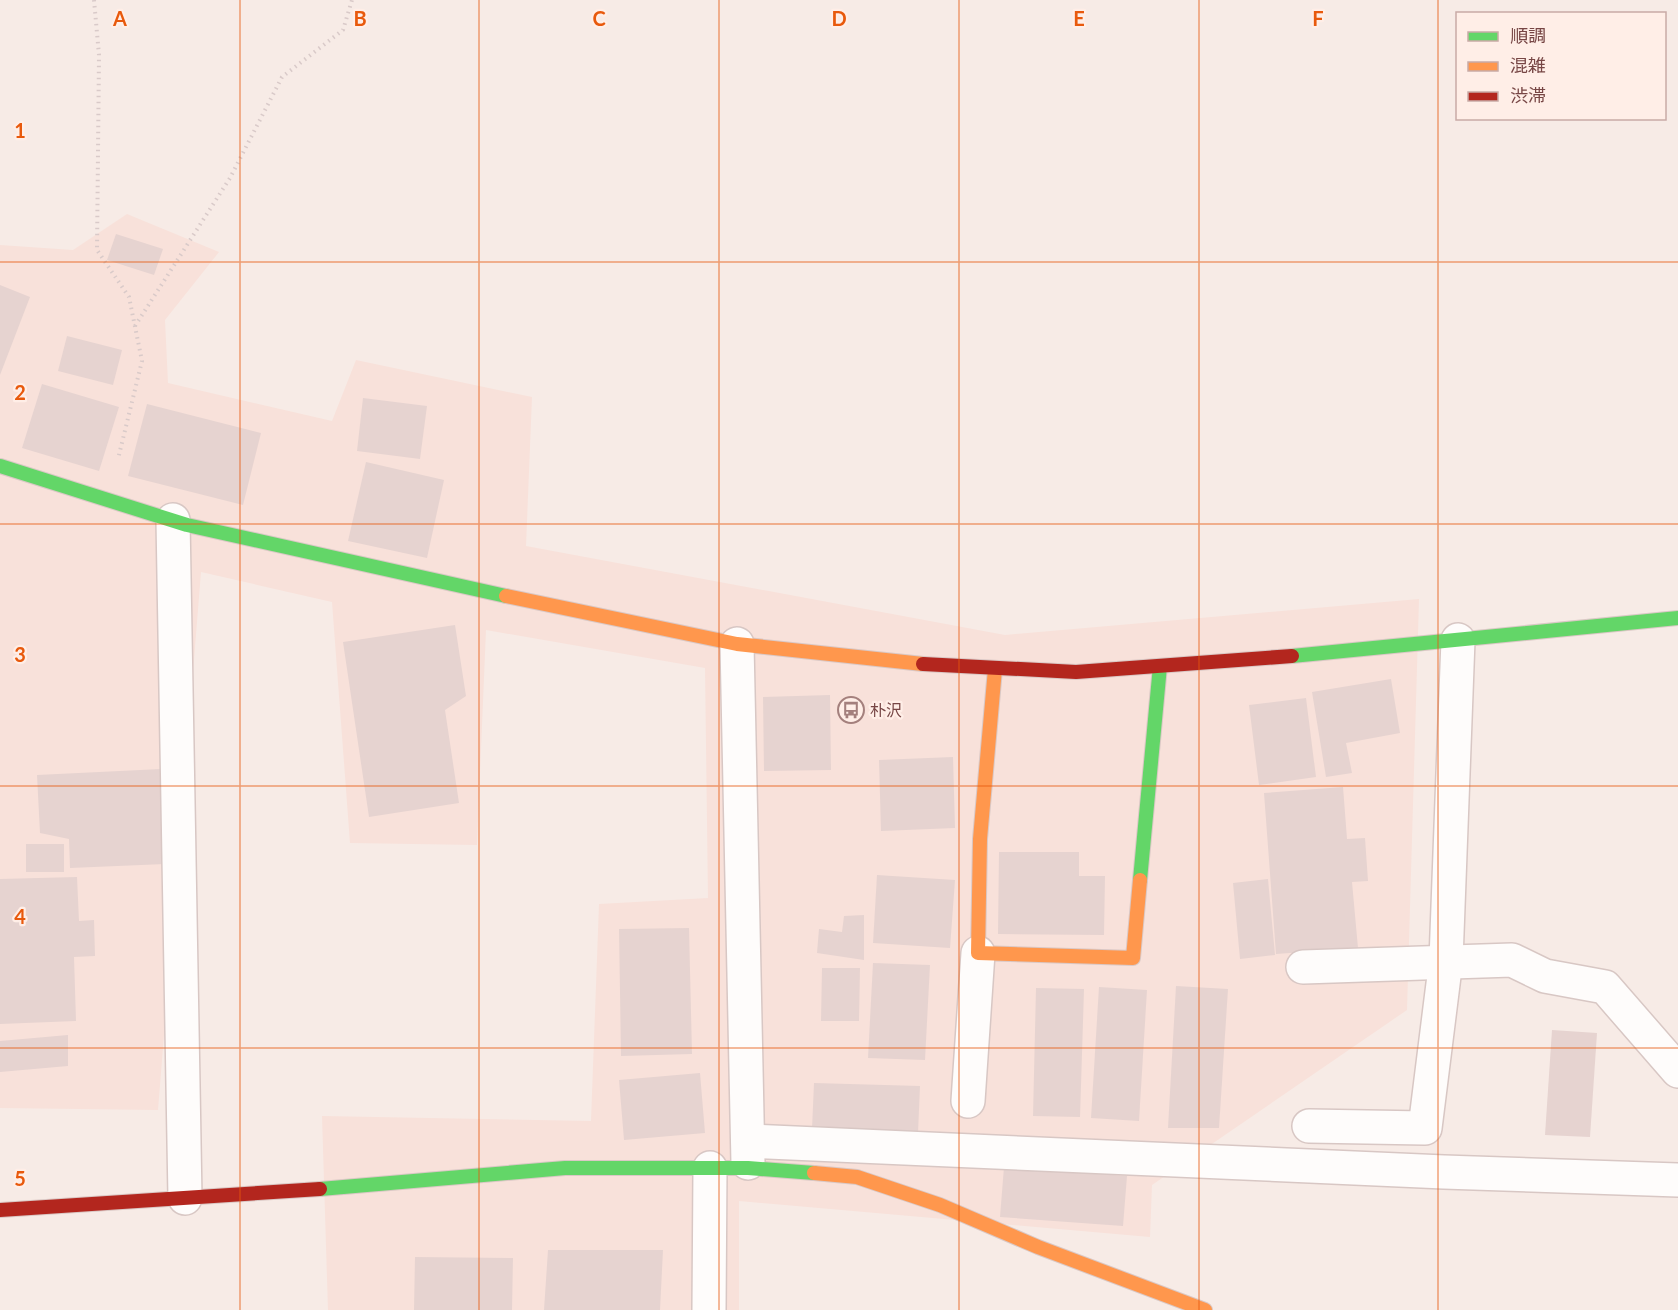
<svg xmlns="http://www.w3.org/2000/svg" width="1678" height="1310" font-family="Lato,'Noto Sans JP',sans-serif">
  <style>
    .residential { fill: #f8e1da }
    .building { fill: #e6d3d0 }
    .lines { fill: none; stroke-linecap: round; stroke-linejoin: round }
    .street-casing { stroke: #d8c7c4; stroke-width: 36 }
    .fast-casing { stroke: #dac8c5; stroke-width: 16 }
    .slow-casing { stroke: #dac8c5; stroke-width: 16 }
    .jam-casing { stroke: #dac8c5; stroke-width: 16 }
    .path { stroke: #d9cac9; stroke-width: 4; stroke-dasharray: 1.5 4.5; stroke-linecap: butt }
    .street { stroke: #fefcfb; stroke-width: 33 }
    .fast { stroke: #63d668; stroke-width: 14 }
    .slow { stroke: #ff974d; stroke-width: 14 }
    .jam { stroke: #b3261e; stroke-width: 14 }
    .grid { fill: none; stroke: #e8590c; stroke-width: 1.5; stroke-opacity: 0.55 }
    .labels { text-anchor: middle; stroke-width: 4.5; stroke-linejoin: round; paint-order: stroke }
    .poi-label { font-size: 16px; fill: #774645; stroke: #ffeee7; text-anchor: start }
    .grid-label { font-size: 20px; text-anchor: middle; font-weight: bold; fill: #e8590c; stroke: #ffeee7; stroke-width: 4.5; stroke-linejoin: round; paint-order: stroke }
  </style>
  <rect width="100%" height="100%" fill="#f7ebe6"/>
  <path class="residential" d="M127,214L219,252L165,320L168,383L332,421L356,360L532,397L526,546L1005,635L1419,599L1407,1010L1152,1185L1150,1237L739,1201V1310H328L322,1116L591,1121L599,904L708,898L705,668L486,630L477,845L350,843L332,602L201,572L158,1110L0,1108V245L73,250Z"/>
  <g class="building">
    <path d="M116,234L163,249L154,275L107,260Z"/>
    <path d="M0,285L30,297L0,375Z"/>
    <path d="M67,336L122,350L113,385L58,371Z"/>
    <path d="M42,384L119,407L99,471L22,448Z"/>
    <path d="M363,398L427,406L420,459L357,451Z"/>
    <path d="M147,404L261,433L243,505L128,476Z"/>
    <path d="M366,462L444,480L427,558L348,541Z"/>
    <path d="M455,625L466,696L445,710L459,803L369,817L343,642Z"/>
    <path d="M1391,679L1400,733L1346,743L1352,773L1326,777L1312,692Z"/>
    <path d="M830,695L831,770L764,771L763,697Z"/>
    <path d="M1306,698L1316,777L1259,785L1249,705Z"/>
    <path d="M953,757L955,828L881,831L879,760Z"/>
    <path d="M161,769L165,864L70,868L69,839L40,833L37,775Z"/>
    <path d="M1343,787L1347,839L1365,838L1368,881L1352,882L1358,948L1276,954L1264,793Z"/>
    <rect x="26" y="844" width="38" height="28"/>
    <path d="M999,852H1079V876H1105L1104,935L998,934Z"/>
    <path d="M877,875L955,880L950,948L873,943Z"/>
    <path d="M77,877L79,921L94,920L95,956L74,957L76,1021L0,1024V879Z"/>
    <path d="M1268,879L1275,955L1240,959L1233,883Z"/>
    <path d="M864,915V960L817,953L819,929L842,932L844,916Z"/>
    <path d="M689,928L692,1054L621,1056L619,929Z"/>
    <path d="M873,963L930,965L925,1060L868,1058Z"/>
    <path d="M822,968H860L859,1021H821Z"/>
    <path d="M1176,986L1228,989L1219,1128H1168Z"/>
    <path d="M1099,987L1147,990L1139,1121L1091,1118Z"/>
    <path d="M1036,988L1084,989L1080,1117L1033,1116Z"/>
    <path d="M1552,1030L1597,1033L1590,1137L1545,1135Z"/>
    <path d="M68,1035V1066L0,1072V1041Z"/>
    <path d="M700,1073L705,1133L624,1140L619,1080Z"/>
    <path d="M814,1083L920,1086L918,1133L812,1129Z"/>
    <path d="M1004,1167L1127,1176L1123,1226L1000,1217Z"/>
    <path d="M548,1250H663L660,1310H544Z"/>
    <path d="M415,1257L513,1258L512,1310H414Z"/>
  </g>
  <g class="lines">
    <defs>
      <g id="street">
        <path d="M173,520L185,1198"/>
        <path d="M737,644L748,1163"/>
        <path d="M1303,967L1512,960L1545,976L1605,987L1678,1071"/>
        <path d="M968,1101L978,953"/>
        <path d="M1309,1126L1425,1128L1446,960L1458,640"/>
        <path d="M748,1141L1444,1172L1678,1180"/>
        <path d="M709,1310L710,1168"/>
      </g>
      <g id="fast">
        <path d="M0,466L187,525L506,596"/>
        <path d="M1292,656L1678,618"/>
        <path d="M1140,880L1160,666"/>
        <path d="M320,1189L565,1168H748L814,1173"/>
      </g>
      <g id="slow">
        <path d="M506,596L737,644L923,664"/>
        <path d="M995,669L980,839L978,953L1133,958L1140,880"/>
        <path d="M814,1173L857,1177L940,1205L1038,1247L1205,1310"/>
      </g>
      <g id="jam">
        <path d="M923,664L1076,672L1292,656"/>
        <path d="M0,1210L320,1189"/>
      </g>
    </defs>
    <use href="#street" class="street-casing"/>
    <use href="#fast" class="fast-casing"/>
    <use href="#slow" class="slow-casing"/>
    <use href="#jam" class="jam-casing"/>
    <g class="path">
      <path d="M94,0L99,55L97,250L129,297L142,361L118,459"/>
      <path d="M135,326L230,178L282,77L343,30L352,0"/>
    </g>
    <use href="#street" class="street"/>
    <use href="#fast" class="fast"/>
    <use href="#slow" class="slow"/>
    <use href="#jam" class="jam"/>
  </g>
  <path class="grid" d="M240,0V1310M479,0V1310M719,0V1310M959,0V1310M1199,0V1310M1438,0V1310M0,262H1678M0,524H1678M0,786H1678M0,1048H1678"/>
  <defs>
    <symbol id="bus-ring" viewBox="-11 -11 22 22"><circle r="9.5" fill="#ffeee7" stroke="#a4807d" stroke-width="1.5"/><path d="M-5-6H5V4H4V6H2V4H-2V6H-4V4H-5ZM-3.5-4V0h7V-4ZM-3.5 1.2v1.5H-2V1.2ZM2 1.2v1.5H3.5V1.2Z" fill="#a4807d"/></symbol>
  </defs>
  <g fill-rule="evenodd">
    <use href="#bus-ring" x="836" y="695" width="30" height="30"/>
  </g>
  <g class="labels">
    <g class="poi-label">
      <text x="870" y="716">朴沢</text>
    </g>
  </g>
  <g class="grid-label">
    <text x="120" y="26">A</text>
    <text x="360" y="26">B</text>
    <text x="599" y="26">C</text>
    <text x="839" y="26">D</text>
    <text x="1079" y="26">E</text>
    <text x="1318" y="26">F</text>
    <text x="20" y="138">1</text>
    <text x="20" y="400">2</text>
    <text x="20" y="662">3</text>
    <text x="20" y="924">4</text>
    <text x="20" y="1186">5</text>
  </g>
  <rect x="1456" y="12" width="210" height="108" fill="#ffeee7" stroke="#c9aba6" stroke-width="1.5"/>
  <rect x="1468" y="32" width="30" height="9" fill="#63d668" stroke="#c9aba6" stroke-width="1.5"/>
  <text x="1510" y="42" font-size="18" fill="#774645">順調</text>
  <rect x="1468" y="62" width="30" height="9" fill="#ff974d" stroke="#c9aba6" stroke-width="1.5"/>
  <text x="1510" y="72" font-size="18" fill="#774645">混雑</text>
  <rect x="1468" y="92" width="30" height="9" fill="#b3261e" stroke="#c9aba6" stroke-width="1.5"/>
  <text x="1510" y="102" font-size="18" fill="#774645">渋滞</text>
</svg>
